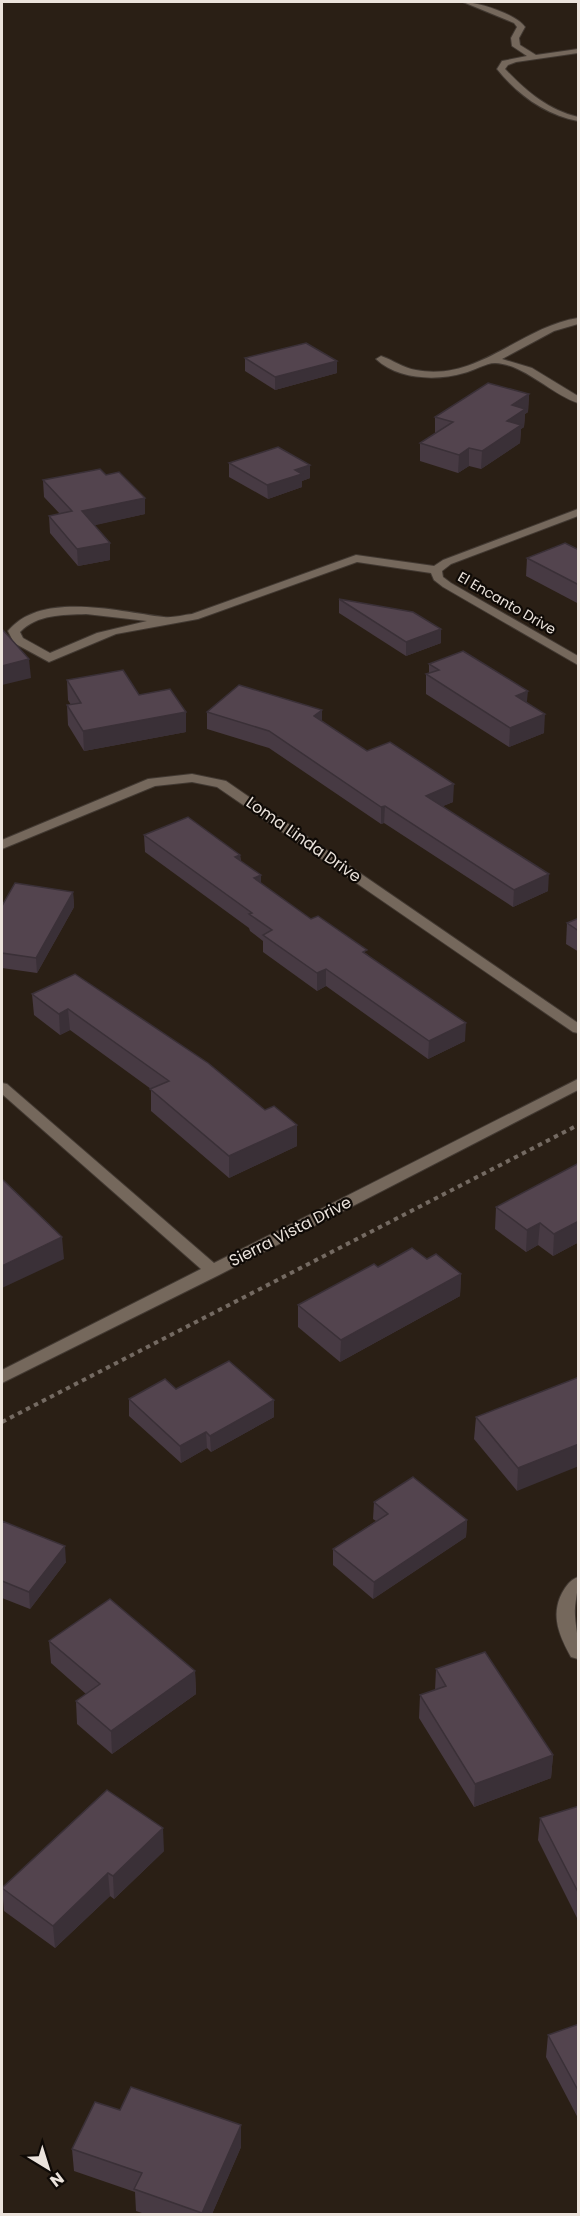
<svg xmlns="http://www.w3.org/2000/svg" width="580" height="2216" font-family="Poppins,sans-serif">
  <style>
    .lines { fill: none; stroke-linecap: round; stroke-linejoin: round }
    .minor-casing { stroke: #423932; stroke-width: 2 }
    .path { stroke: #746a62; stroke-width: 4; stroke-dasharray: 4.5 4.5; stroke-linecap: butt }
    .minor { fill: #75685c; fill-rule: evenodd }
    .wall { fill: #473a43 }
    .shaded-wall { fill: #3a3037 }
    .building { fill: #53444e; stroke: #3a3037; stroke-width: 1.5 }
    .labels { text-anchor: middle; stroke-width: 4.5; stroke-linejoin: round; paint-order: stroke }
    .far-street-label { font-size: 14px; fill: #ebe3dc; stroke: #0f0a06 }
    .street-label { font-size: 16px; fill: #ebe3dc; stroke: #0f0a06 }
  </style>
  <rect width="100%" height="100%" fill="#2a1f15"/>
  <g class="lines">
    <defs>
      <g id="minor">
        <path d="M463,2C478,2 516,14 525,27L519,38L520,45L536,55L578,49V53L516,62L508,65L505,69C526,91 548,110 578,117V121C546,115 518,95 497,69L502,61L527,56L512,46L511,38L517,27L514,23Z"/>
        <path d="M578,318V324L554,331L502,359L532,368L578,396V403C552,395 524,364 495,363C486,363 473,371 464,373C437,381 398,380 376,359L381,356C393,360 403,368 416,370C478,382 520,327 578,318Z"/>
        <path d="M578,509V516L451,564L442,571L443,577L451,583L578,656V665L443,587L434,580L431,573L357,562L198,619L116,634L49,662L14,643L8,631C41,590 120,612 164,617C173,618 183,615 192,614L356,555L434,566L443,560ZM86,614L147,621L97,633L50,653L23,638L20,632C38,614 62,615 86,614Z"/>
        <path d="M192,774L226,781L578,1023V1033L573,1032L217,787L192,782L155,786L2,849V840L148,779Z"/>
        <path d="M578,1079V1090L219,1275L2,1383V1370L201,1269L2,1094V1083L7,1084L214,1263Z"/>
        <path d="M578,1577C579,1590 574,1602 575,1616C576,1631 580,1644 578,1659L571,1657C560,1637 550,1616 562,1593C566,1586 570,1580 578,1577Z"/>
      </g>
    </defs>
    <use href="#minor" class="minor-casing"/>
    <path class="path" d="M2,1422L578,1125"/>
    <use href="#minor" class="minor"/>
  </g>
  <g class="wall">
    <path d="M245,358L337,361V373L275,390L245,371Z"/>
    <path d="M529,394L528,412L525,414L524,427L521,429L520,443L481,469L469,466L458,473L420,461V443L435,434V417Z"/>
    <path d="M229,463L310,478L302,481V487L268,499L229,477Z"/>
    <path d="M43,480L145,514L94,525L110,543V560L78,566L50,533L49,516L60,514L44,497Z"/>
    <path d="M579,550V604L526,576L527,558Z"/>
    <path d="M339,599L441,629V643L406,656L339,613Z"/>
    <path d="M429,664L527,702L544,733L509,747L426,694V674H429Z"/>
    <path d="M67,680L139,695L186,712V732L84,751L68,725L67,705H71L68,700Z"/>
    <path d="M207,712L322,721L367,751L453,802L443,806L548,891L513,907L384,823L381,824L269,748L207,729Z"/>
    <path d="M144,835L240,855L241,861L261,884L311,919L367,954L465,1041L428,1059L326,986L317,991L263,952V941L250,931L249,928L145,852Z"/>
    <path d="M73,892L74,907L37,973L2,968V906Z"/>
    <path d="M579,918V952L566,944L567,923Z"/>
    <path d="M75,974L297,1146L229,1178L151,1111V1089L70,1030L60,1035L34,1015L32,994Z"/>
    <path d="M579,1163V1242L553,1256L538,1245L526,1252L495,1229L496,1207Z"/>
    <path d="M427,1259L461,1274L460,1296L340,1362L298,1327V1305L378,1267Z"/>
    <path d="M579,1377L517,1491L474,1439L476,1417Z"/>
    <path d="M176,1389L274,1400V1417L211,1452L207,1448L181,1463L129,1416V1399Z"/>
    <path d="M374,1502L467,1520L466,1537L373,1599L333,1565V1549L376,1521L373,1519Z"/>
    <path d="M2,1521L66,1562L30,1609L2,1598Z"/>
    <path d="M49,1641L195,1671L196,1694L112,1754L77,1724L76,1701L86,1694L51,1663Z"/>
    <path d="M436,1669L553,1755L551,1778L474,1807L419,1718L420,1695L435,1690Z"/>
    <path d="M579,1806V1922L538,1840L540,1818Z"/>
    <path d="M164,1851L114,1899L110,1896L55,1948L4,1911L2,1888Z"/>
    <path d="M579,2024V2120L546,2057L548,2035Z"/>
    <path d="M120,2110L241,2147L212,2214H145L136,2211L135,2192L74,2171L72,2149Z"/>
  </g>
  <g class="shaded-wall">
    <path d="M337,361V373L275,390V377Z"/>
    <path d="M529,394L528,412L525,414L524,427L521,429L520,443L481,469L482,451L507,421L512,405Z"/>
    <path d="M469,448V466L458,473L459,455Z"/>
    <path d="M310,465V478L302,481V487L268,499L267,485L295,470Z"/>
    <path d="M145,498V514L83,528L82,511Z"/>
    <path d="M110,543V560L78,566L77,549Z"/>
    <path d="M441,629V643L406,656V642Z"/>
    <path d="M29,659L31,678L2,685V666Z"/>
    <path d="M528,691L526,710L516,696Z"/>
    <path d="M322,710V727L314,716Z"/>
    <path d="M186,712V732L84,751L83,731Z"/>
    <path d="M545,714L544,733L509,747L510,728Z"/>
    <path d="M454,784L453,802L426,813V796Z"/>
    <path d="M385,806L384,823L381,824V807Z"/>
    <path d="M240,855L241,872L235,857Z"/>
    <path d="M549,874L548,891L513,907L514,890Z"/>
    <path d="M261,875V893L254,878Z"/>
    <path d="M73,892L74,907L37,973L36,958Z"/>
    <path d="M326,969V986L317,991V973Z"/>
    <path d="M68,1009L70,1030L60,1035L59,1014Z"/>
    <path d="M466,1023L465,1041L428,1059L429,1041Z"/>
    <path d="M297,1125V1146L229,1178V1156Z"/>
    <path d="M579,1221V1242L553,1256L554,1234Z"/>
    <path d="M540,1223L538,1245L526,1252L527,1230Z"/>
    <path d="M62,1237L64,1259L2,1288V1266Z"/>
    <path d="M461,1274L460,1296L340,1362L341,1340Z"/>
    <path d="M274,1400V1417L211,1452L210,1436Z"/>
    <path d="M206,1432L207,1448L181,1463L180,1446Z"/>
    <path d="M579,1444V1466L517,1491L518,1468Z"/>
    <path d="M467,1520L466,1537L373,1599L374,1582Z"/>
    <path d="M65,1546L66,1562L30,1609L29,1592Z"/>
    <path d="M195,1671L196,1694L112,1754L111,1731Z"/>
    <path d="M553,1755L551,1778L474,1807L475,1784Z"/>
    <path d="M163,1828L164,1851L114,1899L113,1876Z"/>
    <path d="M108,1873L110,1896L55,1948L53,1926Z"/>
    <path d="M241,2125V2147L212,2214H202Z"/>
  </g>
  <g class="building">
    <path d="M306,343L337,361L275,377L245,358Z"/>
    <path d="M488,383L529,394L512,405L525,409L507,421L521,425L482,451L469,448L459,455L420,443L453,422L435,417Z"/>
    <path d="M278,447L310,465L295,470L302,474L267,485L229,463Z"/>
    <path d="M100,469L106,475L119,472L145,498L82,511L110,543L77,549L49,516L72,511L43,480Z"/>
    <path d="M565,543L579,550V585L527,558Z"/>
    <path d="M339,599L413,612L441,629L406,642Z"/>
    <path d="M2,629L29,659L2,666Z"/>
    <path d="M463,651L528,691L516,696L545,714L510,728L426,674L439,670L429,664Z"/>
    <path d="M123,670L139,695L170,689L186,712L83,731L67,705L81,703L67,680Z"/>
    <path d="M239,685L322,710L314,716L367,751L390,742L454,784L426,796L549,874L514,890L385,806L381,807L269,731L207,712Z"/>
    <path d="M188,817L240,855L235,857L261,875L254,878L311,919L318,916L367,950L363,952L466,1023L429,1041L326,969L317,973L263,935L272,930L249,914L252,913L144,835Z"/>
    <path d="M15,883L73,892L36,958L2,953V906Z"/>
    <path d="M579,918V931L567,923Z"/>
    <path d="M75,974L208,1063L265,1110L274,1106L297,1125L229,1156L150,1089L169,1081L68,1009L59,1014L32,994Z"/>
    <path d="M579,1163V1221L554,1234L540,1223L527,1230L496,1207Z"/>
    <path d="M2,1179L62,1237L2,1266Z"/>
    <path d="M412,1248L427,1259L436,1254L461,1274L341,1340L298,1305L374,1264L378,1267Z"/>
    <path d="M229,1361L274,1400L210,1436L206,1432L180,1446L129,1399L165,1379L176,1389Z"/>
    <path d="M579,1377V1444L518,1468L476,1417Z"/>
    <path d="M413,1477L467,1520L374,1582L333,1549L388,1514L374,1502Z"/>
    <path d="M2,1521L65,1546L29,1592L2,1581Z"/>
    <path d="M110,1599L195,1671L111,1731L76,1701L100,1684L49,1641Z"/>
    <path d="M485,1652L553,1755L475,1784L420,1695L446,1686L436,1669Z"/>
    <path d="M107,1790L163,1828L113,1876L108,1873L53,1926L2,1888Z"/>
    <path d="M579,1806V1894L540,1818Z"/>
    <path d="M579,2024V2092L548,2035Z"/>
    <path d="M131,2087L241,2125L202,2213L134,2189L142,2173L72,2149L95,2102L120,2110Z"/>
  </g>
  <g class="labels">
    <g class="far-street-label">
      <text transform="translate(507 603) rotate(30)" y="5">El Encanto Drive</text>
    </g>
    <g class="street-label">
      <text transform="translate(304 839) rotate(35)" y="6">Loma Linda Drive</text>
      <text transform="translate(290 1231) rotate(-27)" y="6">Sierra Vista Drive</text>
    </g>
  </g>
  <rect width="580" height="2216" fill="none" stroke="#ebe3dc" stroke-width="6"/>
  <g transform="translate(48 2168) rotate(142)" stroke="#0f0a06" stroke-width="4.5" paint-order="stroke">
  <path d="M0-4.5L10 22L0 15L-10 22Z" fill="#ebe3dc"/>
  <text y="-9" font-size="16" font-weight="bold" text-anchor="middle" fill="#ebe3dc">N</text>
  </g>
</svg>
